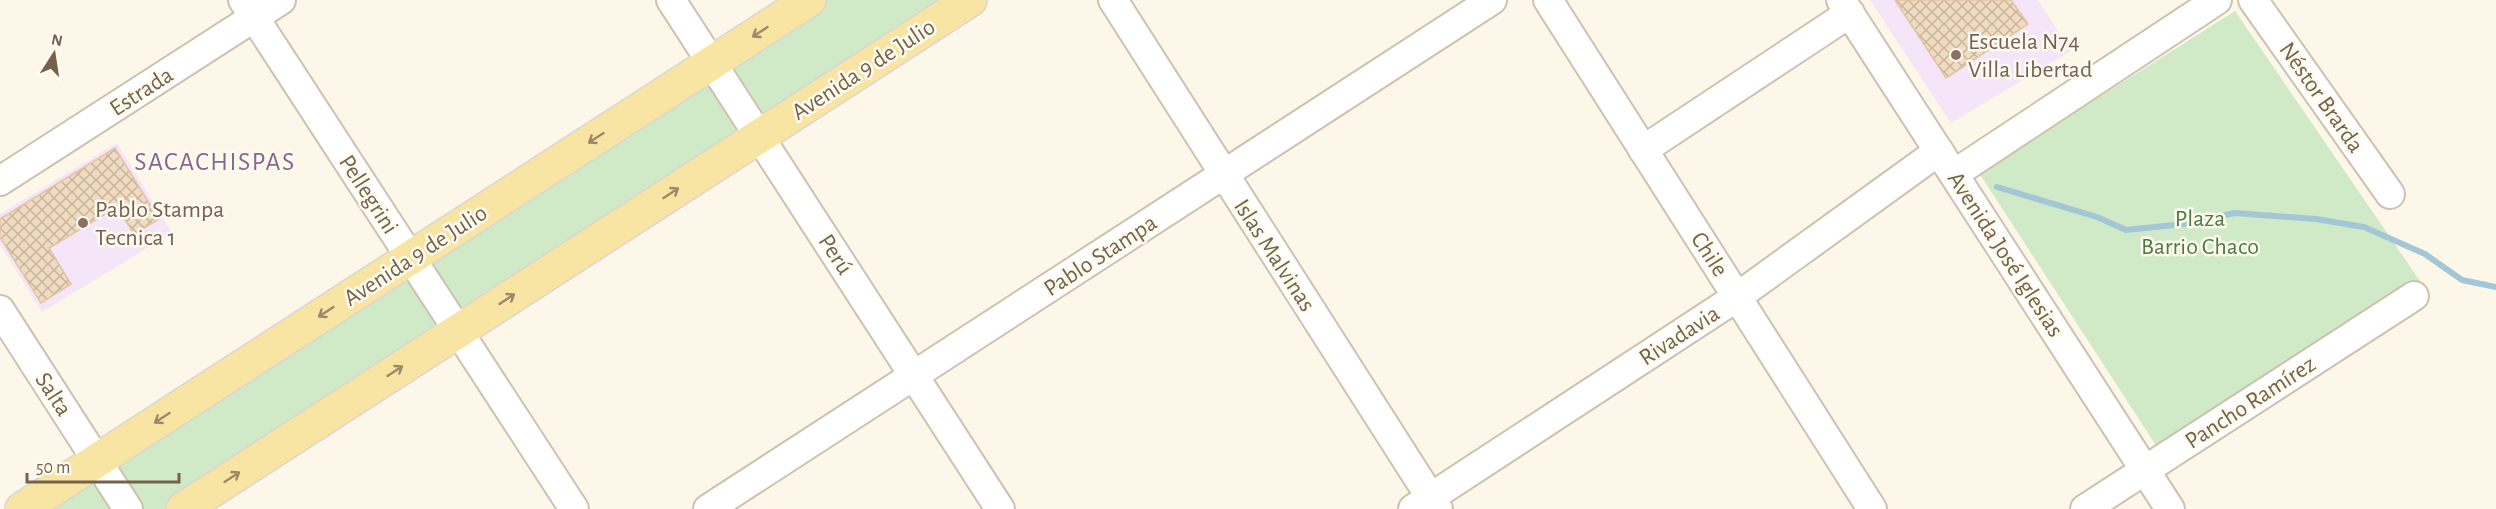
<svg xmlns="http://www.w3.org/2000/svg" width="2496" height="509" font-family="'Alegreya Sans',sans-serif">
  <style>
    .education { fill: #f4e5f8 }
    .green { fill: #d0eac7 }
    .lines { fill: none; stroke-linecap: round; stroke-linejoin: round }
    .stream { stroke: #a3c7d7; stroke-width: 6 }
    .building { fill: url(#building-cross-hatch); stroke: #e3c4a2; stroke-width: 1.5 }
    .minor-casing { stroke: #cec1af; stroke-width: 32 }
    .major-casing { stroke: #dbd6d1; stroke-width: 36 }
    .minor { stroke: #fff; stroke-width: 28 }
    .major { stroke: #f8e5a3; stroke-width: 33 }
    .oneway { stroke: #9d8967 }
    .education-dot { fill: #8d6e63; stroke: #fefbef; stroke-width: 2 }
    .labels { text-anchor: middle; stroke-width: 5; stroke-linejoin: round; paint-order: stroke }
    .education-label { font-size: 24px; fill: #785e54; stroke: #fefbef; text-anchor: start }
    .street-label { font-size: 24px; fill: #76614d; stroke: #fefbef }
    .park-label { font-size: 24px; fill: #4c7b44; stroke: #fefbef }
    .neighbourhood-label { font-size: 26px; letter-spacing: 1.5px; fill: #8a6591; stroke: #fefbef }
  </style>
  <defs>
    <pattern id="building-cross-hatch" width="8" height="8" patternUnits="userSpaceOnUse" patternTransform="scale(1.5)"><rect width="8" height="8" fill="#f1dbc1"/><path d="M0 0l8 8M0 8l8-8" fill="none" stroke="#c8b59f"/></pattern>
  </defs>
  <rect width="100%" height="100%" fill="#fcf7e8"/>
  <g class="education">
    <path d="M1870,0H2038L2071,51L1951,123Z"/>
    <path d="M117,143L172,233L42,312L0,244V214Z"/>
  </g>
  <g class="green">
    <path d="M825,0H953L763,123L723,65Z"/>
    <path d="M2235,11L2420,281L2157,447L1979,173Z"/>
    <path d="M709,75L747,133L460,320L421,260Z"/>
    <path d="M408,267L448,328L167,509H137L105,463Z"/>
    <path d="M95,474L117,509H40Z"/>
  </g>
  <g class="lines">
    <path class="stream" d="M1997,187L2097,217L2126,230L2184,224L2235,213L2316,219L2364,227L2425,254L2462,280L2496,287"/>
  </g>
  <g class="building">
    <path d="M1895,0H2011L2028,24L1946,78Z"/>
    <path d="M115,148L159,219L134,234L117,207L49,248L71,284L41,303L0,237V219Z"/>
  </g>
  <g class="lines">
    <defs>
      <g id="minor">
        <path d="M243,0L574,509"/>
        <path d="M671,0L1000,509"/>
        <path d="M1113,0L1438,509"/>
        <path d="M1548,0L1872,509"/>
        <path d="M1841,0L2170,509"/>
        <path d="M2253,0L2390,194"/>
        <path d="M1643,150L1850,13"/>
        <path d="M1954,174L2217,0"/>
        <path d="M0,181L281,0"/>
        <path d="M0,310L128,509"/>
        <path d="M708,509L1492,0"/>
        <path d="M1413,509L1737,297L1939,151"/>
        <path d="M2085,509L2414,296"/>
      </g>
      <g id="major">
        <path d="M22,509L809,0"/>
        <path d="M183,509L970,0"/>
      </g>
    </defs>
    <use href="#minor" class="minor-casing"/>
    <use href="#major" class="major-casing"/>
    <use href="#minor" class="minor"/>
    <use href="#major" class="major"/>
  </g>
  <defs><path id="oneway-shaft" d="M-6 0H5M1.5-3L5.5 0L1.5 3" fill="none" stroke-width="1.6" stroke-linecap="round" stroke-linejoin="round" transform="scale(1.5)"/></defs>
  <g class="oneway">
    <use href="#oneway-shaft" transform="translate(760 32) rotate(147)"/>
    <use href="#oneway-shaft" transform="translate(596 138) rotate(147)"/>
    <use href="#oneway-shaft" transform="translate(671 193) rotate(-33)"/>
    <use href="#oneway-shaft" transform="translate(507 299) rotate(-33)"/>
    <use href="#oneway-shaft" transform="translate(326 312) rotate(147)"/>
    <use href="#oneway-shaft" transform="translate(395 371) rotate(-33)"/>
    <use href="#oneway-shaft" transform="translate(162 418) rotate(147)"/>
    <use href="#oneway-shaft" transform="translate(232 477) rotate(-33)"/>
  </g>
  <g class="education-dot">
    <circle cx="1956" cy="55" r="6"/>
    <circle cx="83" cy="223" r="6"/>
  </g>
  <g class="labels">
    <g class="education-label">
      <text x="1968" y="49">Escuela N74<tspan x="1968" dy="28">Villa Libertad</tspan></text>
      <text x="95" y="217">Pablo Stampa<tspan x="95" dy="28">Tecnica 1</tspan></text>
    </g>
    <g class="street-label">
      <text transform="translate(863 69) rotate(-33)" y="8">Avenida 9 de Julio</text>
      <text transform="translate(141 91) rotate(-33)" y="8">Estrada</text>
      <text transform="translate(2322 97) rotate(55)" y="8">Néstor Brarda</text>
      <text transform="translate(369 194) rotate(57)" y="8">Pellegrini</text>
      <text transform="translate(836 254) rotate(57)" y="8">Perú</text>
      <text transform="translate(1710 254) rotate(57)" y="8">Chile</text>
      <text transform="translate(2006 254) rotate(57)" y="8">Avenida José Iglesias</text>
      <text transform="translate(415 255) rotate(-33)" y="8">Avenida 9 de Julio</text>
      <text transform="translate(1100 255) rotate(-33)" y="8">Pablo Stampa</text>
      <text transform="translate(1275 255) rotate(57)" y="8">Islas Malvinas</text>
      <text transform="translate(1679 335) rotate(-33)" y="8">Rivadavia</text>
      <text transform="translate(54 394) rotate(57)" y="8">Salta</text>
      <text transform="translate(2250 402) rotate(-33)" y="8">Pancho Ramírez</text>
    </g>
    <g class="park-label">
      <text x="2200" y="226">Plaza<tspan x="2200" dy="28">Barrio Chaco</tspan></text>
    </g>
    <g class="neighbourhood-label">
      <text x="215" y="170">SACACHISPAS</text>
    </g>
  </g>
  <g transform="translate(54 54) rotate(12)" stroke="#fefbef" stroke-width="4.5" paint-order="stroke">
  <path d="M0-4.5L10 22L0 15L-10 22Z" fill="#76614d"/>
  <text y="-9" font-size="16" font-weight="bold" text-anchor="middle" fill="#76614d">N</text>
  </g>
  <path d="M27 473v9h152v-9" fill="none" stroke="#76614d" stroke-width="3"/>
  <text x="36" y="473" font-size="18" fill="#76614d" stroke="#fefbef" stroke-width="4.5" paint-order="stroke">50 m</text>
</svg>
